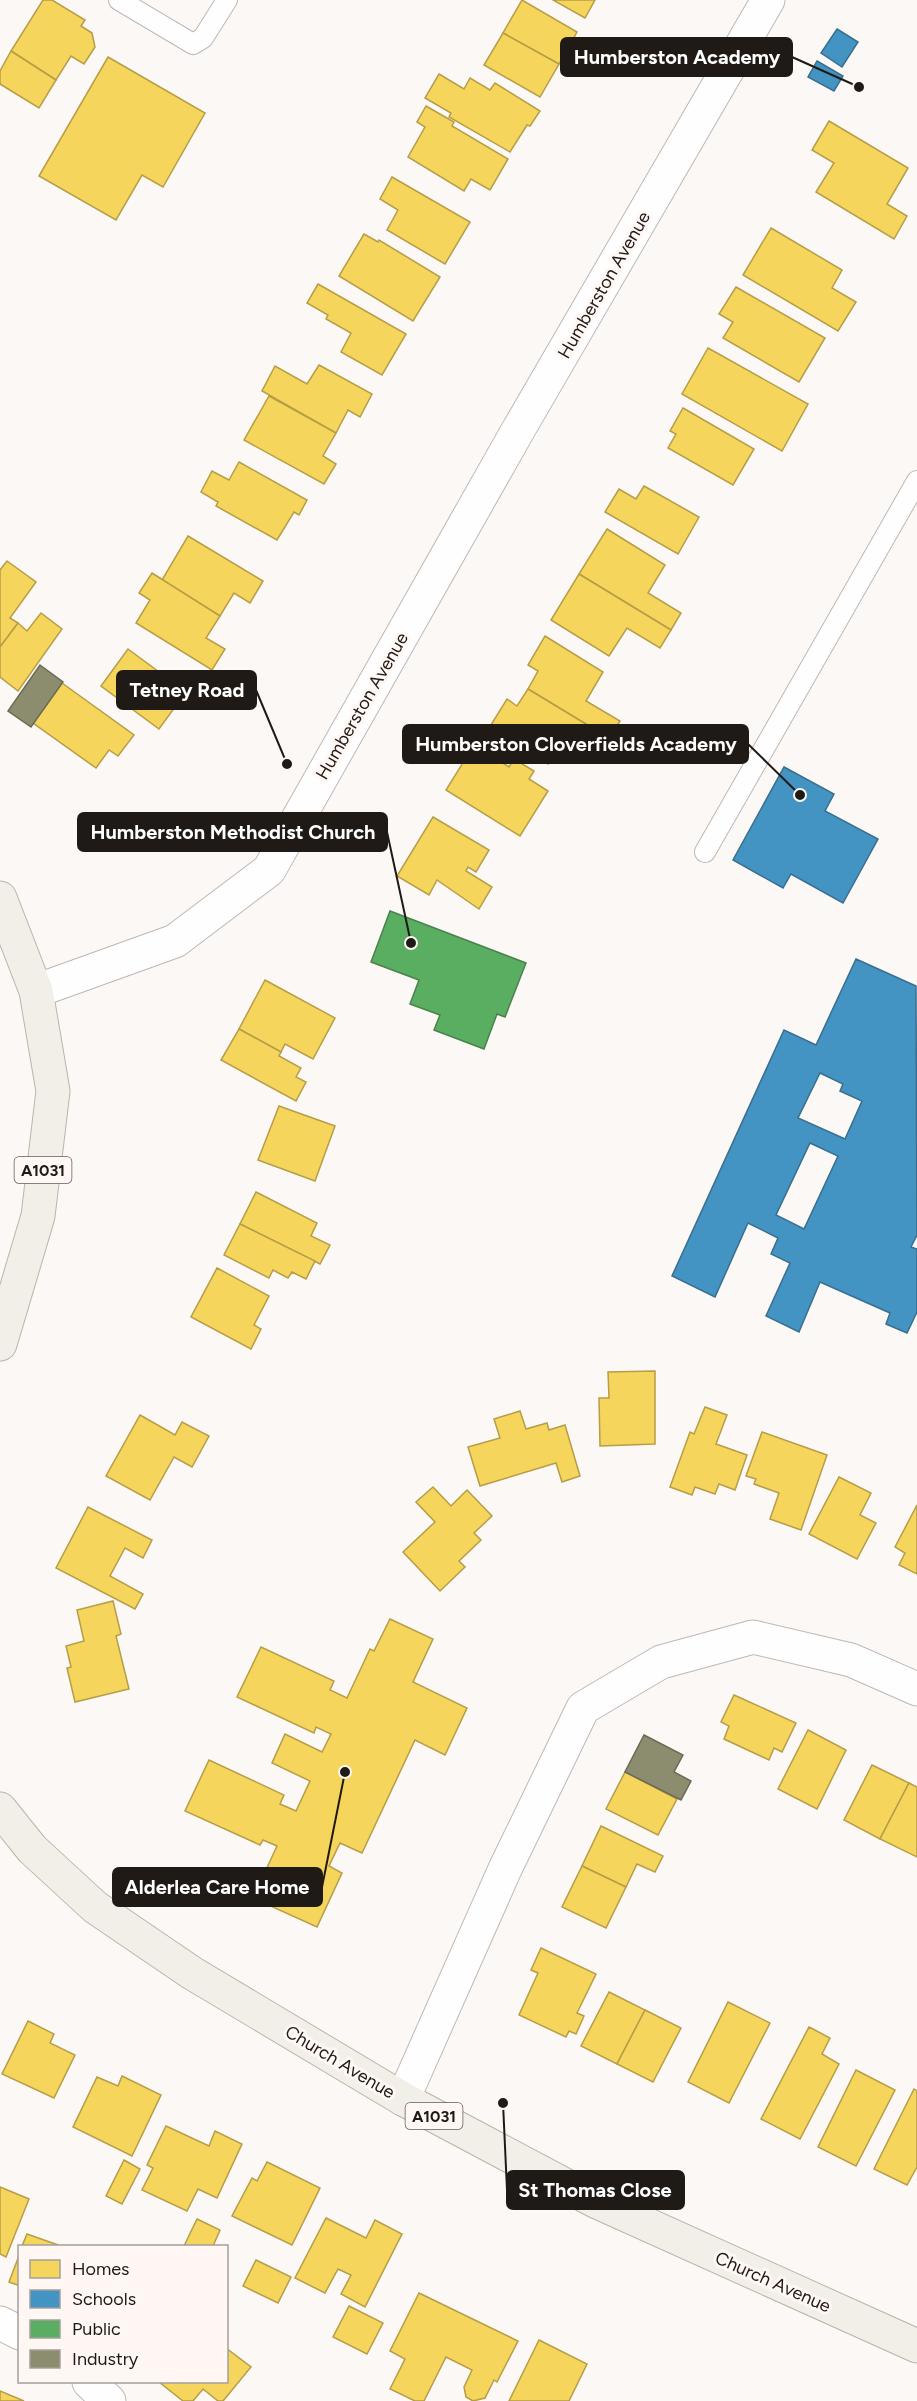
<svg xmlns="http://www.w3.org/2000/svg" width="917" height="2401" font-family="Figtree,sans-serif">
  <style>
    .homes { fill: #f6d55c; stroke: #b69d47; stroke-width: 1.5 }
    .schools { fill: #4393c3; stroke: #386f8f; stroke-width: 1.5; fill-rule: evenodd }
    .public { fill: #5aae61; stroke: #49824b; stroke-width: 1.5 }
    .industry { fill: #8c8c6e; stroke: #6c6a54; stroke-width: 1.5 }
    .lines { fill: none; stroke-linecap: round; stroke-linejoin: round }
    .lane-casing { stroke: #bdb8b6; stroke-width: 22 }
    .street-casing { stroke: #bdb8b6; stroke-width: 35 }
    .secondary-casing { stroke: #bdb8b6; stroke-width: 35 }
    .primary-casing { stroke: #bcb3aa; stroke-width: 35 }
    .lane { stroke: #fffefe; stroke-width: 20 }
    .street { stroke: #fffefe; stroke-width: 33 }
    .secondary { stroke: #fffefe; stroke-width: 33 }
    .primary { stroke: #f2eee8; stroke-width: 33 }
    .labels { text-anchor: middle; stroke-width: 6; stroke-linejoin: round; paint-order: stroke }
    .shield { fill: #fef7f4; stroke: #635c59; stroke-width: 1.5 }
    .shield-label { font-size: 16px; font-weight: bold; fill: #201a17 }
    .street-label { font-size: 18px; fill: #201a17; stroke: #fef7f4 }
    .leader { fill: none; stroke: #201a17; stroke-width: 2 }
    .callout-dot { fill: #201a17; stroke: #fef7f4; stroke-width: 2 }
    .callout { fill: #201a17; stroke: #201a17; stroke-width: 2 }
    .callout-label { font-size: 20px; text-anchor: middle; font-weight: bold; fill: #fff }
  </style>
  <rect width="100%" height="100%" fill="#fcf8f6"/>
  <g class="homes">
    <path d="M43,0H52L85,20L81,26L92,33L95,47L84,64L71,56L56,80L11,51Z"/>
    <path d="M522,0L577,32L559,64L503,33Z"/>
    <path d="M553,0H595L585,18Z"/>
    <path d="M503,33L559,64L540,97L484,65Z"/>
    <path d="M11,51L56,80L39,108L0,84V71Z"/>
    <path d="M108,57L205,113L163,187L142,175L116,220L39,176Z"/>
    <path d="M439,74L464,89L470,78L490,90L495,83L540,111L530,126L527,125L510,152L449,117L451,113L425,98Z"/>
    <path d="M426,106L454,122L452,126L508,159L490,190L471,179L464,191L408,157L425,127L417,122Z"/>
    <path d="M829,121L908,168L887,204L907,216L894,239L816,192L834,163L812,150Z"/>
    <path d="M392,177L470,222L445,264L387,230L398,210L380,199Z"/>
    <path d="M771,228L842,270L832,288L856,302L838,331L743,275Z"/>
    <path d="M364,234L378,242L379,240L440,277L413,321L339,276Z"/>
    <path d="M318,284L406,334L382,375L341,352L351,333L326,319L328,315L307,303Z"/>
    <path d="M736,287L825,338L799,382L723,338L733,322L719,314Z"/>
    <path d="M708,348L808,404L782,451L682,394Z"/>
    <path d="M319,365L372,394L360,417L348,410L336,433L262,391L275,366L307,384Z"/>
    <path d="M269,396L336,433L323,456L336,464L324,484L244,440Z"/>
    <path d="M683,408L754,449L733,485L668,448L676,434L670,431Z"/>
    <path d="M239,462L307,500L299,515L294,512L277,540L216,506L218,502L201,492L212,471L229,480Z"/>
    <path d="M644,486L699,517L678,554L605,512L619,489L636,499Z"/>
    <path d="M607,529L665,565L648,593L681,613L671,630L579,574Z"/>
    <path d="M188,536L263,581L250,603L234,593L220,616L162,580Z"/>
    <path d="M7,561L36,582L10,618L18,623L0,647V570Z"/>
    <path d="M152,573L220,616L206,638L225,649L212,670L136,623L150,600L139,593Z"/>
    <path d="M579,574L671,630L660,648L627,628L609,656L551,620Z"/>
    <path d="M41,613L62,629L18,691L0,677V647L18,623L27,631Z"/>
    <path d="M545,636L603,672L586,701L620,721L609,738L528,689L538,671L528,665Z"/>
    <path d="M128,649L186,692L159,729L101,686Z"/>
    <path d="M62,683L134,735L118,756L109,750L96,768L33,723Z"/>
    <path d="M528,689L609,738L598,756L565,735L548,764L489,728L507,699L517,706Z"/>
    <path d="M474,745L509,767L514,759L534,771L529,779L548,791L520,836L446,790Z"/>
    <path d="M433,817L489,850L476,872L468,867L466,871L492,887L479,909L437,880L429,895L397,876Z"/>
    <path d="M265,980L335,1018L313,1059L285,1044L281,1052L239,1029Z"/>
    <path d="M239,1029L281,1052L279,1056L301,1068L296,1077L306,1082L296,1101L221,1060Z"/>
    <path d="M279,1106L335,1126L315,1181L258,1160Z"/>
    <path d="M256,1192L317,1223L311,1236L330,1245L320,1264L240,1224Z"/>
    <path d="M240,1224L315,1261L306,1279L292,1272L288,1278L273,1270L269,1278L224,1255Z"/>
    <path d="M217,1268L269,1296L254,1325L261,1329L251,1349L191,1317Z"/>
    <path d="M655,1371V1444L600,1446L599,1398H609L608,1372Z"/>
    <path d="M705,1407L727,1415L716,1444L747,1455L735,1490L719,1484L715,1494L695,1487L692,1495L670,1487L690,1432L694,1434Z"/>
    <path d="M520,1411L526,1429L547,1423L549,1430L565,1425L580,1476L562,1482L556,1463L480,1486L468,1447L500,1438L494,1419Z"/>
    <path d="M140,1415L175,1435L182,1422L209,1436L192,1467L174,1457L150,1500L106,1476Z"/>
    <path d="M762,1432L827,1455L801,1530L770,1519L779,1493L754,1484L756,1479L746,1476Z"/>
    <path d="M839,1477L871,1493L860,1515L876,1523L857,1559L809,1534Z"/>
    <path d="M433,1487L451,1506L467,1490L492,1516L474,1533L481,1540L459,1561L465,1567L440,1591L403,1552L435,1522L416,1502Z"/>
    <path d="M917,1505V1574L899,1565L905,1553L895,1547Z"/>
    <path d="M88,1507L152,1540L143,1558L125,1548L110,1576L143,1594L135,1609L56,1568Z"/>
    <path d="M113,1601L121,1634L116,1636L129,1689L75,1702L67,1668L71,1667L66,1646L84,1641L77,1610Z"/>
    <path d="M390,1619L433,1639L413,1682L467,1708L445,1755L415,1740L362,1853L340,1843L329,1866L342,1873L317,1927L253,1898L277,1846L263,1840L260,1845L185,1811L209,1760L284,1795L280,1804L296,1811L310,1781L272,1763L285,1734L322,1752L331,1734L316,1727L314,1733L237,1697L261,1647L334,1681L330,1690L347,1698L370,1649L374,1651Z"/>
    <path d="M734,1695L796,1723L782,1752L774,1748L769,1760L724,1739L729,1726L721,1722Z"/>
    <path d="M808,1730L846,1750L817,1809L778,1789Z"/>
    <path d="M872,1765L909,1783L880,1839L844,1820Z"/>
    <path d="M625,1772L677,1799L658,1835L606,1809Z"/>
    <path d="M909,1783L917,1787V1857L880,1839Z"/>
    <path d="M601,1826L663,1856L655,1872L637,1864L626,1887L582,1866Z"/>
    <path d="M582,1866L626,1887L606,1928L562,1907Z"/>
    <path d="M541,1948L596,1974L577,2013L584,2016L576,2034L569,2031L566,2037L519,2015L538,1973L531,1970Z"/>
    <path d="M609,1992L645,2010L617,2064L581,2046Z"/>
    <path d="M728,2002L770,2023L729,2103L688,2082Z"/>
    <path d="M645,2010L681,2028L653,2082L617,2064Z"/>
    <path d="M28,2021L54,2034L50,2043L75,2055L54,2098L2,2074Z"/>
    <path d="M809,2027L830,2038L822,2054L839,2064L800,2139L761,2119Z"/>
    <path d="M856,2070L895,2090L856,2166L818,2147Z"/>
    <path d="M122,2076L161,2095L132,2156L73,2127L97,2077L118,2086Z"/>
    <path d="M914,2089L917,2091V2167L907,2185L874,2169Z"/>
    <path d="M166,2126L209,2146L215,2131L242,2144L217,2198L198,2189L187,2211L142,2190L153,2168L147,2165Z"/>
    <path d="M124,2160L140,2169L122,2204L106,2196Z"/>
    <path d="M267,2162L320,2188L292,2245L232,2216L252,2178L257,2181Z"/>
    <path d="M0,2187L29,2199L6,2257L0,2254Z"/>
    <path d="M326,2218L366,2238L375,2220L402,2234L365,2307L341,2294L351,2275L338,2269L325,2293L295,2278Z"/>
    <path d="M197,2219L220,2230L213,2246H184Z"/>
    <path d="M27,2234L61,2246H22Z"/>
    <path d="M20,2253V2286L9,2282Z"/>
    <path d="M256,2260L291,2277L278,2303L243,2286Z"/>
    <path d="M419,2293L518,2341L497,2382L494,2380L485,2398L473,2401L466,2397L464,2387L472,2370L446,2357L424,2401H415L390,2389L405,2359L390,2351Z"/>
    <path d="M349,2306L383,2323L367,2354L333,2337Z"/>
    <path d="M539,2340L587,2364L569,2401H509Z"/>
    <path d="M226,2348L251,2367L223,2401H218L203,2389L193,2401H183L159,2382H226Z"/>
    <path d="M0,2391L24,2401H0Z"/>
  </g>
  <g class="schools">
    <path d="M837,29L858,42L842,67L821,53Z"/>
    <path d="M817,61L843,76L834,91L808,77Z"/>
    <path d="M784,767L834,794L825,811L878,839L843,903L791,874L783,888L733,860Z"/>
    <path d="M856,959L916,986L917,1235L911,1247L917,1249V1312L907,1333L886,1324L890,1313L820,1282L799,1332L766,1316L790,1263L771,1254L778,1238L748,1223L715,1297L672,1276L784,1030L816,1045ZM820,1073L843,1084L840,1091L862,1101L845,1139L798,1118ZM810,1143L838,1156L804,1229L776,1215Z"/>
  </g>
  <path class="public" d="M390,911L526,963L505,1017L497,1014L484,1049L434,1030L440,1015L410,1004L419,980L371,962Z"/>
  <g class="industry">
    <path d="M40,665L63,682L31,727L8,711Z"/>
    <path d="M644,1735L683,1755L674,1772L691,1781L681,1800L625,1772Z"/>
  </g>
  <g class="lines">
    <defs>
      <g id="lane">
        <path d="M119,0L193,44L203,38L227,0"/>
        <path d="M705,852L917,481"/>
      </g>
      <g id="street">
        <path d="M403,2099L505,1869L583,1708L661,1662L753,1637L851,1660L917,1689"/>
        <path d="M0,2323L20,2333"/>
        <path d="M89,2382L109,2401"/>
      </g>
      <path id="secondary" d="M36,991L175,941L269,870L517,432L768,0"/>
      <g id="primary">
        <path d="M0,898L36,991L53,1091L38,1216L0,1344"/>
        <path d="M0,1809L32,1849L95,1907L192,1973L403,2099L595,2201L917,2346"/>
      </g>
    </defs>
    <use href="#lane" class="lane-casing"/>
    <use href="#street" class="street-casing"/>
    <use href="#secondary" class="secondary-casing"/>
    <use href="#primary" class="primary-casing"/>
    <use href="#lane" class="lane"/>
    <use href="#street" class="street"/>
    <use href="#secondary" class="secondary"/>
    <use href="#primary" class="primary"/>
  </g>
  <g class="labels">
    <g class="shield">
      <rect x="14.5" y="1157" width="57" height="26" rx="4.5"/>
      <rect x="405.5" y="2103" width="57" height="26" rx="4.5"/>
    </g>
    <g class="shield-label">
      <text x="43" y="1176">A1031</text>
      <text x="434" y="2122">A1031</text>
    </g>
    <g class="street-label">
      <text transform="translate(604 285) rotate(-60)" y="6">Humberston Avenue</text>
      <text transform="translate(362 706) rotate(-60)" y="6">Humberston Avenue</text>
      <text transform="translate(340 2062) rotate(31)" y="6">Church Avenue</text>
      <text transform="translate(773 2282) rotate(24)" y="6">Church Avenue</text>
    </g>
  </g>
  <path class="leader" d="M859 87L792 57M287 764L256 690M800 795L748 744M411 943L387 832M345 1772L322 1887M503 2103L507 2190"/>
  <g class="callout-dot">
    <circle cx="859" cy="87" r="6"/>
    <circle cx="287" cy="764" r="6"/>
    <circle cx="800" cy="795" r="6"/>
    <circle cx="411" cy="943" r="6"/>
    <circle cx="345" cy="1772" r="6"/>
    <circle cx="503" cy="2103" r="6"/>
  </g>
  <g class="callout">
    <rect x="561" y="38" width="231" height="38" rx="6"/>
    <rect x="117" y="671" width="139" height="38" rx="6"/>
    <rect x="403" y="725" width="345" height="38" rx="6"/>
    <rect x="78" y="813" width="309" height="38" rx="6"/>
    <rect x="113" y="1868" width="209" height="38" rx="6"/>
    <rect x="507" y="2171" width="177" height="38" rx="6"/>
  </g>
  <g class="callout-label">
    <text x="677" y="64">Humberston Academy</text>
    <text x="187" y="697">Tetney Road</text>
    <text x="576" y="751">Humberston Cloverfields Academy</text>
    <text x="233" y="839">Humberston Methodist Church</text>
    <text x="217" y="1894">Alderlea Care Home</text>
    <text x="595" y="2197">St Thomas Close</text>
  </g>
  <rect x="18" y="2245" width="210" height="138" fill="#fef7f4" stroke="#a59f9c" stroke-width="1.5"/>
  <rect x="30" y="2260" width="30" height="18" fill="#f6d55c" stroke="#a59f9c" stroke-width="1.5"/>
  <text x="72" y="2275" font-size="18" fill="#201a17">Homes</text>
  <rect x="30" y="2290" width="30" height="18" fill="#4393c3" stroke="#a59f9c" stroke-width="1.5"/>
  <text x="72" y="2305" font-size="18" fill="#201a17">Schools</text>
  <rect x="30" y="2320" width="30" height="18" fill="#5aae61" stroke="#a59f9c" stroke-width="1.5"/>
  <text x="72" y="2335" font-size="18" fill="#201a17">Public</text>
  <rect x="30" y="2350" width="30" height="18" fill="#8c8c6e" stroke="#a59f9c" stroke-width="1.5"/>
  <text x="72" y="2365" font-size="18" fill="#201a17">Industry</text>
</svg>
